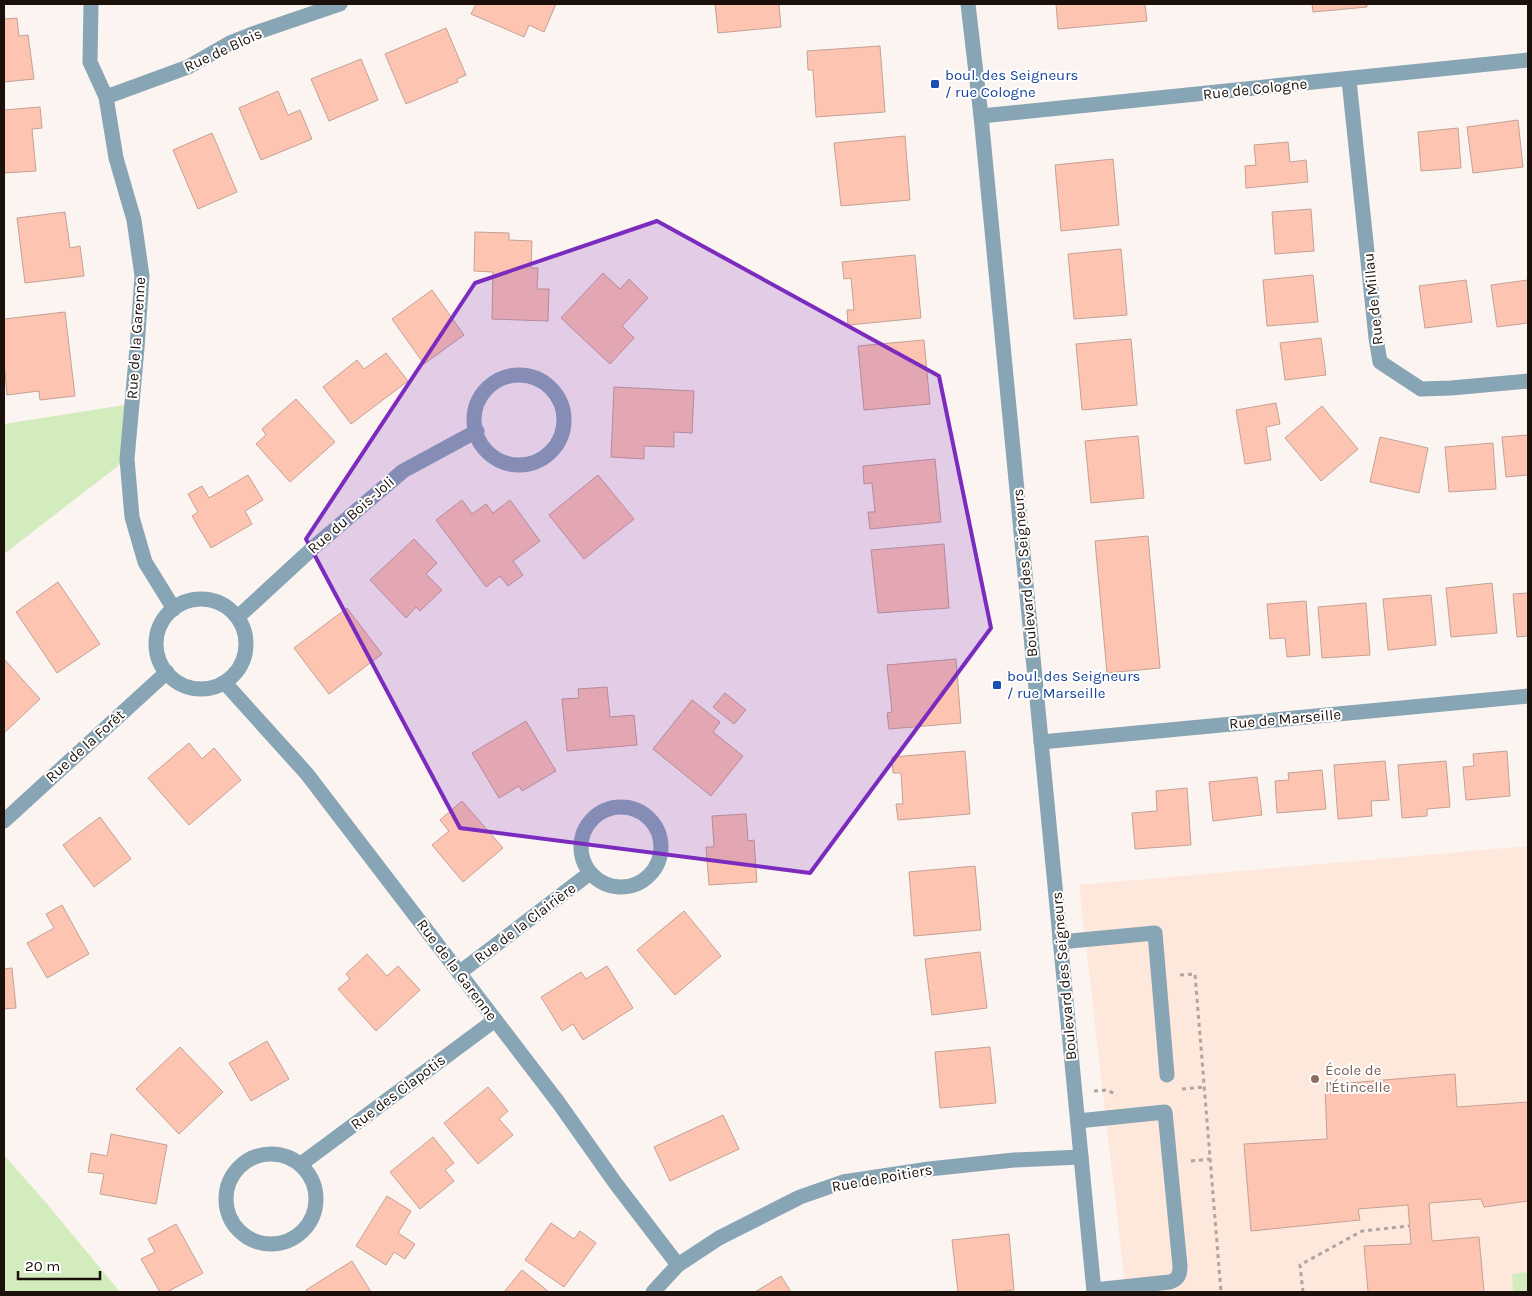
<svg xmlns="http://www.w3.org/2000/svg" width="1532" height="1296" font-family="Karla,sans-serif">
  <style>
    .education { fill: #fee7db }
    .green { fill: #d3ecbd }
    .building { fill: #fdc5b1; stroke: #c4a195 }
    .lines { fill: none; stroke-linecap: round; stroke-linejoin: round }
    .path { stroke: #afa5a2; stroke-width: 3; stroke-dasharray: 4 4; stroke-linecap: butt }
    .minor { stroke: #87a5b4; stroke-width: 15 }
    .marked { fill: #7b2cbf; fill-opacity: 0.2; stroke: #7b2cbf; stroke-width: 4; stroke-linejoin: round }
    .transit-dot { fill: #1a4fb4; stroke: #fff; stroke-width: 2 }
    .education-dot { fill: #8d6e63; stroke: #fff; stroke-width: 2 }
    .labels { text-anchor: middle; stroke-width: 4; stroke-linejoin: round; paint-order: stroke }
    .street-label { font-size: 15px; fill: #1c100b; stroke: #fff }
    .transit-label { font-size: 15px; fill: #164399; stroke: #fff; text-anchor: start }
    .education-label { font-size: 15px; fill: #785e54; stroke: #fff; text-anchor: start }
  </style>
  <rect width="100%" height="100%" fill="#fcf4f1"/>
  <path class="education" d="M1528,846V1272L1512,1274L1513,1292H1126L1079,885Z"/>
  <g class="green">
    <path d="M131,404L127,459L4,554V424Z"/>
    <path d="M4,1155L48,1205L120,1292H4Z"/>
    <path d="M1528,1272V1292H1513L1512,1274Z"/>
  </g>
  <g class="building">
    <path d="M476,4H556L544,32L529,25L524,37L471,14Z"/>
    <path d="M715,4H779L781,27L718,33Z"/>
    <path d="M1056,4H1145L1147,21L1058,29Z"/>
    <path d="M1312,4H1367V7L1313,12Z"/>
    <path d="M17,18L19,36L28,35L34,79L4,82V19Z"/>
    <path d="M446,28L466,75L457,79L458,82L406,104L385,54Z"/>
    <path d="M880,46L885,112L816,117L813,70H808L807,51Z"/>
    <path d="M361,59L378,100L329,121L311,79Z"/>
    <path d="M278,91L288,115L300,110L312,139L261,160L239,108Z"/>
    <path d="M40,107L42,128L32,129L36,171L4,173V110Z"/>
    <path d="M1518,120L1523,167L1473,173L1467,127Z"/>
    <path d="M1458,128L1461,168L1421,171L1418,132Z"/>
    <path d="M212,133L237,192L198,209L173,150Z"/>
    <path d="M905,136L910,200L841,206L834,143Z"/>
    <path d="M1288,142L1290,162L1306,160L1308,182L1246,188L1245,166L1256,165L1254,145Z"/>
    <path d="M1113,159L1119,225L1061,231L1055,165Z"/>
    <path d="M1311,209L1314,251L1275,254L1272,212Z"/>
    <path d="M65,212L70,248L80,246L84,276L25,283L17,218Z"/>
    <path d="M475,232L509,233V240L532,241L531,268H538L537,289H549L548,321L492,319L493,272L474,271Z"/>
    <path d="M1121,249L1127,315L1074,319L1068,254Z"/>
    <path d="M915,255L921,318L848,325L847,310H854L851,278L844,279L842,262Z"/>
    <path d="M603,273L620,289L629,279L648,298L622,326L634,338L610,364L561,318Z"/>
    <path d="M1313,275L1318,322L1267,326L1263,280Z"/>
    <path d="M1466,280L1472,322L1425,328L1419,286Z"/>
    <path d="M1528,280V323L1497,327L1491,285Z"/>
    <path d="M432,290L464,335L424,364L392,319Z"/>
    <path d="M65,312L75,396L40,400L39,391L7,395L4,362V319Z"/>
    <path d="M1321,338L1326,375L1285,380L1280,343Z"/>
    <path d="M1131,339L1137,405L1082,410L1076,344Z"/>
    <path d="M924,340L930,404L864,410L858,346Z"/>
    <path d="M386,353L408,381L351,424L323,387L357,360L364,369Z"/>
    <path d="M614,387L694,391L692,433L674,432V447L644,446V459L611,457Z"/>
    <path d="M296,399L335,442L290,482L256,444L266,435L262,429Z"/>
    <path d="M1276,403L1280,424L1266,427L1271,460L1245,464L1236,410Z"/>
    <path d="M1322,406L1358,449L1321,481L1285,438Z"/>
    <path d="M1528,435V475L1506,477L1502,437Z"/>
    <path d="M1138,436L1144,498L1091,503L1085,441Z"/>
    <path d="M1380,437L1428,448L1419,493L1370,482Z"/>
    <path d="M1493,443L1496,489L1449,492L1445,447Z"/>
    <path d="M935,459L941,522L870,529L868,512H875L872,483L864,484L863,466Z"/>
    <path d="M248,475L263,500L245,511L252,524L211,548L192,516L198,512L188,494L202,486L209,498Z"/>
    <path d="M598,475L634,519L584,559L549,515Z"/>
    <path d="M462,500L472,514L486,504L493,513L510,500L540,541L513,561L523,575L508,586L500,576L486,587L436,520Z"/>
    <path d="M1148,536L1160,668L1107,673L1095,541Z"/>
    <path d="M414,539L437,563L426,574L442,590L420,611L416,607L406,618L370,580Z"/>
    <path d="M944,544L949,608L878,613L871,550Z"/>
    <path d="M58,582L100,644L57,673L16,612Z"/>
    <path d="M1492,583L1497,633L1451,637L1446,588Z"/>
    <path d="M1528,593V636L1517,637L1513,594Z"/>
    <path d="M1431,595L1436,645L1388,650L1383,599Z"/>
    <path d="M1306,601L1310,655L1287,657L1285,638L1270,639L1267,604Z"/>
    <path d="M1366,603L1370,655L1322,658L1318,607Z"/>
    <path d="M347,608L382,654L329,694L294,648Z"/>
    <path d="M4,659L40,699L4,733Z"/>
    <path d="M956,659L961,723L889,729L887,713L892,712L887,665Z"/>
    <path d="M607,687L610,717L634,715L637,745L567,751L562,699L579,698L578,689Z"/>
    <path d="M725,693L746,710L734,724L713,707Z"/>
    <path d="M692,700L720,722L713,732L743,756L711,796L653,749Z"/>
    <path d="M526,721L556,771L522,791L519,786L499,798L472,753Z"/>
    <path d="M189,743L202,759L214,748L241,780L189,825L148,778Z"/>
    <path d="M965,751L970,814L898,820L896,804H903L901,773H893L892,757Z"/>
    <path d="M1507,751L1510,796L1466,800L1463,767L1474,766L1473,754Z"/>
    <path d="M1385,761L1389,800L1371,801L1372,816L1338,819L1334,765Z"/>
    <path d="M1446,761L1450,807L1427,809V816L1402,818L1398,765Z"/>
    <path d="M1322,770L1326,809L1277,813L1275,781L1289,780L1288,773Z"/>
    <path d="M1257,777L1262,815L1213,821L1209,782Z"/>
    <path d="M1187,788L1191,845L1135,849L1132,813L1157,811L1156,791Z"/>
    <path d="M462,801L503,848L463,882L432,845L449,831L440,820Z"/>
    <path d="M746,814L748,841L754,840L757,882L709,885L706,847H714L712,816Z"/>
    <path d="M100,817L131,859L94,887L63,845Z"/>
    <path d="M975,866L981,930L914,936L909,872Z"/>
    <path d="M62,905L89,954L47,978L27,943L54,928L46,914Z"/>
    <path d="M684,911L721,956L675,995L637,950Z"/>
    <path d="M980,952L987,1008L932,1015L925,959Z"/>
    <path d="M367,954L387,976L398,966L420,990L376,1031L338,989L350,979L346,974Z"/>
    <path d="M607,966L633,1008L583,1040L573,1024L562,1031L541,997L581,972L586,979Z"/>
    <path d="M12,968L16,1008L4,1009V969Z"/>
    <path d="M267,1041L289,1079L251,1101L229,1063Z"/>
    <path d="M180,1047L223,1092L179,1134L136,1089Z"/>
    <path d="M990,1047L996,1103L940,1108L935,1052Z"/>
    <path d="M1455,1074L1457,1107L1528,1102V1201L1484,1207L1481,1199L1429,1203L1432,1241L1479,1237L1484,1292H1368L1364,1246L1411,1244L1408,1205L1358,1209L1360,1220L1251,1231L1244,1144L1327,1139L1325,1085Z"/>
    <path d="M488,1087L508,1111L499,1119L513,1135L478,1164L444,1123Z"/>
    <path d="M723,1115L739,1149L670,1181L654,1147Z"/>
    <path d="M111,1134L167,1145L156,1204L100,1194L104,1174L88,1172L91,1153L107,1156Z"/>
    <path d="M433,1137L454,1163L445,1170L454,1181L420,1209L390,1172Z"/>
    <path d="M387,1196L411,1211L398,1233L415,1244L405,1259L394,1252L386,1265L356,1246Z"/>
    <path d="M551,1223L574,1239L580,1231L596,1243L564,1287L525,1260Z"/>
    <path d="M176,1224L203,1273L167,1292H160L141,1259L155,1252L148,1239Z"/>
    <path d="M1009,1234L1014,1290L994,1292H958L952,1240Z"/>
    <path d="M352,1261L371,1292H307L306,1290Z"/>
    <path d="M522,1270L549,1292H504Z"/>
    <path d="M781,1276L791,1292H755Z"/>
  </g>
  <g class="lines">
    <g class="path">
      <path d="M1180,975L1195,974L1221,1292"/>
      <path d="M1182,1089L1204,1087"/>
      <path d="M1094,1091L1107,1090L1117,1095"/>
      <path d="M1191,1161L1210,1159"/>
      <path d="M1303,1292L1300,1265L1362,1231L1409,1226"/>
    </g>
    <g class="minor">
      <path d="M91,4L90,62L106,97L116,158L134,220L142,276L137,348L127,459L132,517L145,562L174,609"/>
      <path d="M968,4L981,116L1094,1292"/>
      <path d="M1349,80L1376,338L1380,362L1421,389L1451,388L1528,381"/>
      <path d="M106,97L188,67L230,43L255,33L340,4"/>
      <path d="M981,116L1528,60"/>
      <circle cx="519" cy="420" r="45"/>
      <circle cx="201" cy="644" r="45"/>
      <path d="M238,617L314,547L403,471L477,431"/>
      <path d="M225,683L307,774L558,1102L616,1184L678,1265"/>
      <path d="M1041,742L1528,696"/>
      <circle cx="621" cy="847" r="40"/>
      <path d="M4,821L167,672"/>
      <path d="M1060,942L1155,933L1167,1075"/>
      <path d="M459,973L590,873"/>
      <path d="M1078,1121L1165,1112L1180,1266C1180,1274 1179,1279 1170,1282L1094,1290"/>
      <circle cx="271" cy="1199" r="45"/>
      <path d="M301,1164L495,1020"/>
      <path d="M653,1292L678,1265L719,1238L800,1197L843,1182L929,1169L1014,1160L1081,1157"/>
    </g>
  </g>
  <path class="marked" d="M657,221L939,376L991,628L810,873L460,828L306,539L475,283Z"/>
  <g class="transit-dot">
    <rect x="930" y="79" width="10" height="10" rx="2.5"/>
    <rect x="992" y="680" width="10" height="10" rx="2.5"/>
  </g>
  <circle class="education-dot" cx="1315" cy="1079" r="5"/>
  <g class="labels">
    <g class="street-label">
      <text transform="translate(223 50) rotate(-25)" y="5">Rue de Blois</text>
      <text transform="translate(1255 89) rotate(-6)" y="5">Rue de Cologne</text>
      <text transform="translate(1373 299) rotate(-96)" y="5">Rue de Millau</text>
      <text transform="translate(136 338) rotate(-86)" y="5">Rue de la Garenne</text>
      <text transform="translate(351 515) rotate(-41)" y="5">Rue du Bois-Joli</text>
      <text transform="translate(1025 573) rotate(-95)" y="5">Boulevard des Seigneurs</text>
      <text transform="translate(1285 719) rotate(-5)" y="5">Rue de Marseille</text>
      <text transform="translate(85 746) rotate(-42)" y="5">Rue de la Forêt</text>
      <text transform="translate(525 923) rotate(-37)" y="5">Rue de la Clairière</text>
      <text transform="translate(457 970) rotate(53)" y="5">Rue de la Garenne</text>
      <text transform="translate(1064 976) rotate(-95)" y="5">Boulevard des Seigneurs</text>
      <text transform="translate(398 1092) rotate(-37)" y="5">Rue des Clapotis</text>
      <text transform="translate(882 1178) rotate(-10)" y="5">Rue de Poitiers</text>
    </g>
    <g class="transit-label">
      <text x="945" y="80">boul. des Seigneurs<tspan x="945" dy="17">/ rue Cologne</tspan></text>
      <text x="1007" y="681">boul. des Seigneurs<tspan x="1007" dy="17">/ rue Marseille</tspan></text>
    </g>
    <g class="education-label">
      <text x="1325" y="1075">École de<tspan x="1325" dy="17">l'Étincelle</tspan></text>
    </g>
  </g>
  <rect width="1532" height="1296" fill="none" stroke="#1c100b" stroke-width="10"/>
  <path d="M18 1271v8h82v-8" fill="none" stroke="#1c100b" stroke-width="2.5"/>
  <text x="25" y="1271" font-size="15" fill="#1c100b" stroke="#ffffff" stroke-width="4" paint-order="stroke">20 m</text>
</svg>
